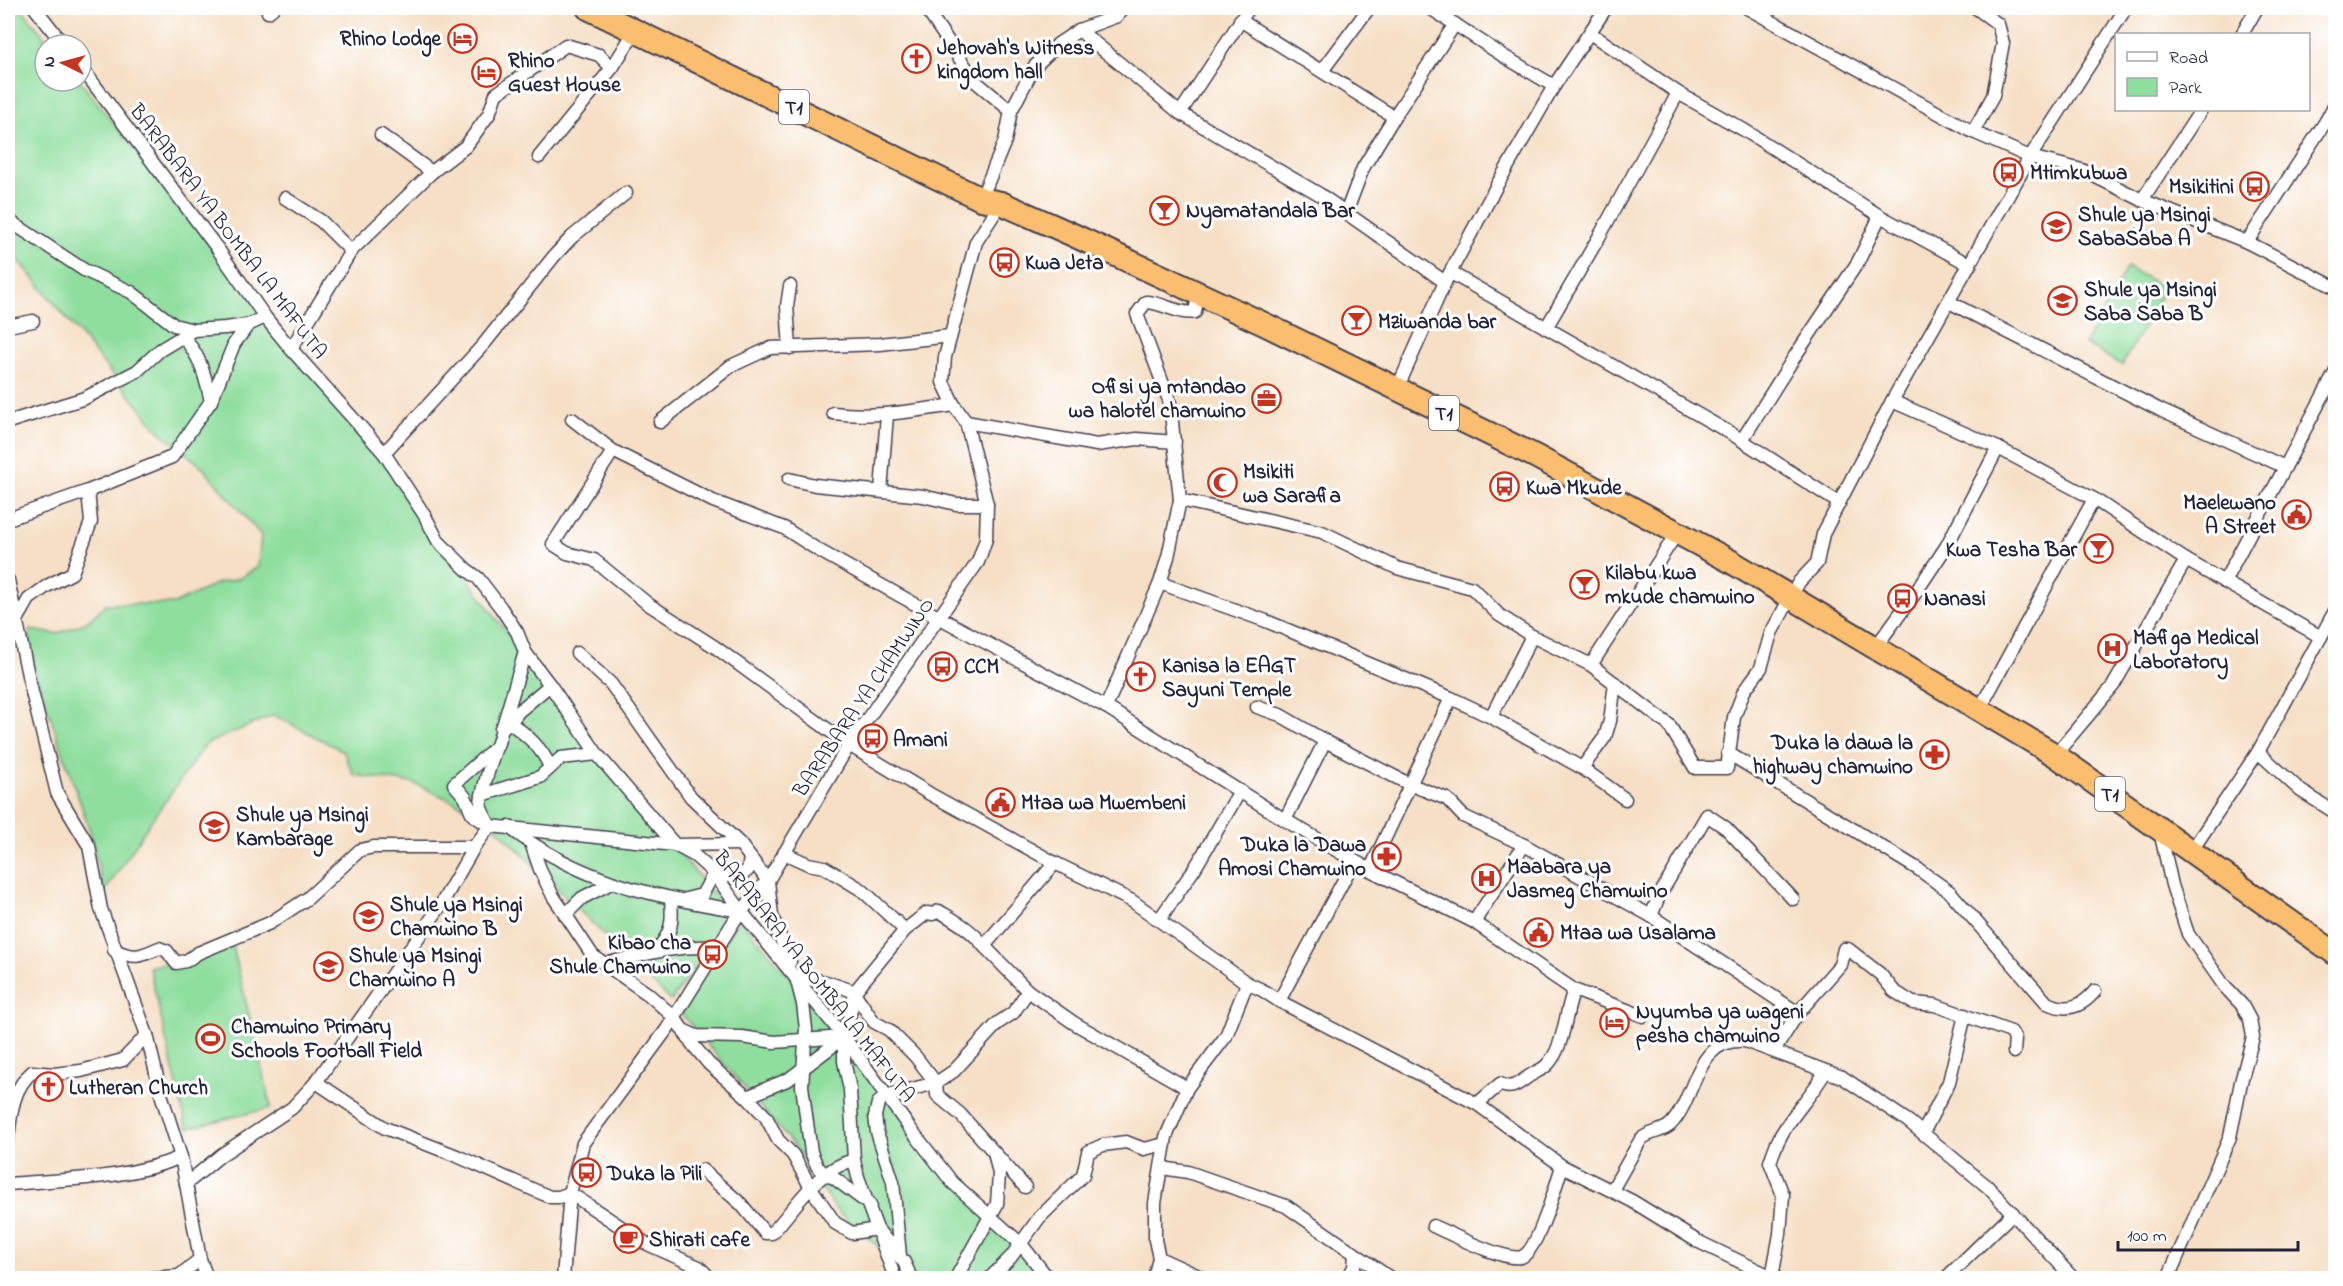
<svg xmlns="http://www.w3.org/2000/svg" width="2343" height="1286" font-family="'Indie Flower',sans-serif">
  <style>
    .green { fill: #8ede9d; stroke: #58806c; stroke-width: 1.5 }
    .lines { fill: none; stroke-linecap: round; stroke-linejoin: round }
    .street-casing { stroke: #423e50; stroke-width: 15 }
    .highway-casing { stroke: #423e50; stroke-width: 26 }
    .street { stroke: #fff; stroke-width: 12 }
    .highway { stroke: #fabe6e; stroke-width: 22 }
    .labels { text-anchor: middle; stroke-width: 6; stroke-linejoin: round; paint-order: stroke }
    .shield { fill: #fff; stroke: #646476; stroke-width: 1.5 }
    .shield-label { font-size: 20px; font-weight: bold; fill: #22223b }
    .poi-label { font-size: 21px; font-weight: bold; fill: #22223b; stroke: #fff; text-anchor: start }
    .street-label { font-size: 21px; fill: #22223b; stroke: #fff }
  </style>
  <rect width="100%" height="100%" fill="#fff"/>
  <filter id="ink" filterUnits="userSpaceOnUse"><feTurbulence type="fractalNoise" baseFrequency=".0167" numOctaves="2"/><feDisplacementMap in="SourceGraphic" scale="12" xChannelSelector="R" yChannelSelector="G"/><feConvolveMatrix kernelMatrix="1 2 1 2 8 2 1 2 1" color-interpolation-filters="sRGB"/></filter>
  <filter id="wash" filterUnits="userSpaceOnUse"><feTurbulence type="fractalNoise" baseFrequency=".008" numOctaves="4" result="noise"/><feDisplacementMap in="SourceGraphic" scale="24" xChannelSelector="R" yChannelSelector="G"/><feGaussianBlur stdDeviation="1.35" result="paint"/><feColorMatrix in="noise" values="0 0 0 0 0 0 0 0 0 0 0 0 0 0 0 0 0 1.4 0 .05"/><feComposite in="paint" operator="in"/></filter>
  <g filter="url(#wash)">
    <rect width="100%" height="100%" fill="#f6dfc5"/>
    <g class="green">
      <path d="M8,8H21L51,45H45V81H80L381,458L527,661L611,773L732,915L671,1001L483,815L413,783L354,775L343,751L274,715L206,744L149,824L104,893L91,834L35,672L29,630L56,634L87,622L106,604H174L218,583L240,578L258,567L261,535L202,467L158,430L8,247Z"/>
      <path d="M2127,267L2165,288L2122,365L2085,344Z"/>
      <path d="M740,919L1047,1278H905L898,1264L837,1211L795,1147L677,1009Z"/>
      <path d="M233,947L271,1108L187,1128L149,967Z"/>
    </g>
  </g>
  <g filter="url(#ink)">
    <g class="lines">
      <defs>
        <g id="street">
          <path d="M35,8L64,45"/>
          <path d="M929,8V13L975,81L1011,111"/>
          <path d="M1430,8L1505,57L1554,86"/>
          <path d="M1747,8L1973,132L2030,157L2082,170L2142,200L2247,242L2336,288"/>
          <path d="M268,12L273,8"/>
          <path d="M1240,20L1394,117"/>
          <path d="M1079,30L1180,113L1319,194L1445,282"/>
          <path d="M1590,33L1678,93L1744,130L1880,216L1970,265"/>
          <path d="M2242,34L2257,8"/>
          <path d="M81,67L217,248L265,317L291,349L384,453L425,516L438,541L466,569L478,578L501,608L517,632L525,652L550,685L597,754L675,845L695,856L714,873L741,911L844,1037L909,1127L952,1182L1021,1244L1048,1278"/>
          <path d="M1322,71L1369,8"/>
          <path d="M2336,102L2326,121L2336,125"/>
          <path d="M1180,113L1249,8"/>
          <path d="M1973,132L1993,96L2003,43L1998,24L1976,8"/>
          <path d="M381,135L432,172"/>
          <path d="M539,157L612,68L635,31"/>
          <path d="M285,198L321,221L351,251"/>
          <path d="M981,199L1005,141L1011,111L1034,67L1058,44L1079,30L1117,16L1122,8"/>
          <path d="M2142,200L2201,110"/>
          <path d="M1346,213L1363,168L1394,117L1455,24"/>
          <path d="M8,220L84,270L131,292L174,325L193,330L225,328L248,325L265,317"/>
          <path d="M2247,242L2326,121"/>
          <path d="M1451,273L1732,434L1839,503"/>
          <path d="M1949,302L2162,411L2285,467"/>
          <path d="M8,326L33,321"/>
          <path d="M1546,328L1599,237L1678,93"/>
          <path d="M183,337C201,356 205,377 211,401"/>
          <path d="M790,348L787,306L790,286"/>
          <path d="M291,349L351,251L432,172L466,146L489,114L496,94L566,45L599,55L612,68"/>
          <path d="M1397,389L1445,282L1497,185L1554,86L1606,8"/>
          <path d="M1892,401L1998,448L2094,499L2186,560L2321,637"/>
          <path d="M833,413C874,418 913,411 954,405"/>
          <path d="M572,419L613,451L713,501L784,528L818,550L940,618L1106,707L1285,820L1370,870L1474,922L1574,990L1643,1016"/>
          <path d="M8,422L85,398L137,371L160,350L193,330"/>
          <path d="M660,422L731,366L770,348L880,344L950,336"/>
          <path d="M966,422L1097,445L1137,439L1175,442"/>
          <path d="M1742,440L1795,356L1858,262L1880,216"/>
          <path d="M613,451L553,544L567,553L594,560L648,604L715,647L849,745L930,794L1055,863L1132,901L1247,983L1262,990L1279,1001L1477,1104L1562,1166L1632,1201L1697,1241L1774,1278"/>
          <path d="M384,453L484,344L555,255L572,237L626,193"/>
          <path d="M789,479L815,485L923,496L956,504H987"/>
          <path d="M881,491L887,415"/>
          <path d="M1180,500L1322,532L1397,568L1472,588L1499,615L1532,636L1591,665L1669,725L1695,768H1727L1734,717L1744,691L1761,668L1771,633L1799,582L1817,563L1823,534L1839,503L1892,401L2030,157L2126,8"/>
          <path d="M8,519L88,491L172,457L211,401L234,344L248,325"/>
          <path d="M8,580L29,680L57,793L89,846L101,909L147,1035L161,1094L181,1157L200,1259L207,1278"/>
          <path d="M2224,582L2336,371"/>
          <path d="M1160,583L1266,621L1451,698L1491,717L1582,768L1625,799"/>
          <path d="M17,620L29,599L47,586L72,573L91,522L88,491"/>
          <path d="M1875,648L1916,592L1946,547L1998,448"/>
          <path d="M525,652L497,746L454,784L465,797L473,815L490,826L675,845L740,844"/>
          <path d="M577,653L611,684L691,797L740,844L768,881L772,916L790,962"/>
          <path d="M1591,665L1677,533"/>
          <path d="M1106,707L1160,583L1168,557L1180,500L1170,403L1137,314L1146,302C1162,302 1178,315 1195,312L1198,295"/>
          <path d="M1257,707L1280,715L1325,741L1409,784L1447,799L1463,816L1524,845L1651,916L1798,1013"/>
          <path d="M1979,710L2094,499"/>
          <path d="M1491,717L1532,636"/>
          <path d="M510,723C527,735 542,748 550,767"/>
          <path d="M501,728L510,723L518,712L550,685"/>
          <path d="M2258,752L2301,791L2336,813"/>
          <path d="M1728,753L1918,869L1950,892L2047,1003C2067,1012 2082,1007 2095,991"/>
          <path d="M2055,755L2113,686L2186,560"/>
          <path d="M1582,768L1605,737L1610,721L1615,683"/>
          <path d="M482,795L540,777L561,758L597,754"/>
          <path d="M1285,820L1325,741"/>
          <path d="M490,826C487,820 483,814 481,808C479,798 492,759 496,747"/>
          <path d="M509,827C579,882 655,897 741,911"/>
          <path d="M2160,831L2172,885L2188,934L2225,987L2242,1005L2250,1020L2253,1037L2241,1082L2230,1137L2168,1278"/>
          <path d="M532,846L541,872L553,896L593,956L648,994L674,1017L693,1045L709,1064L747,1097L766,1117L778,1140L793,1155L811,1188L835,1223L852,1233L877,1229L895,1278"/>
          <path d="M2192,850L2258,752L2336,609"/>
          <path d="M784,853L808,864L824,867L862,890L905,930"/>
          <path d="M1370,870L1451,698"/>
          <path d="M686,899L702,895L714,873L738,878L748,870L750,858"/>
          <path d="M565,915L582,898L611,883"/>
          <path d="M1651,916L1659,896L1707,815L1726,828L1793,899"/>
          <path d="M1159,920L1195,868L1240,791"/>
          <path d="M1474,922L1524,845"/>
          <path d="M984,946L1028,991L1074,1023L1187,1088"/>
          <path d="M114,950C135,959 139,957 159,948L167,951L176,963L186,961L198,953L270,923L308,898L360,850L374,847H474"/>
          <path d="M657,950C672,932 673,922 671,899"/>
          <path d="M605,964C645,954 675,945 718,947"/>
          <path d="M796,976L826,982L850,990L855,994L874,1022L889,1030L915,1056L936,1083L937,1095L960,1114L1025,1187"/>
          <path d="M797,981L803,1004L806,1029L802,1086L811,1152L817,1166L824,1174L834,1178L870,1205"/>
          <path d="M1279,1001L1354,861"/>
          <path d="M683,1030L696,1036L742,1037L774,1042L844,1037"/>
          <path d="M1774,1051L1798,1013L1840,965L1844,949H1848L1880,974L1894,991L1913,1003L1935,1005L2011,1032L2015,1039L2014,1052"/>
          <path d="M316,1082L385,1128L457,1156L550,1197H559L570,1193L645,1243L699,1267L710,1278"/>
          <path d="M747,1097L789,1079L843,1038"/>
          <path d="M1477,1104L1500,1084C1510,1090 1517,1085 1525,1079C1531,1074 1540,1071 1546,1066C1565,1048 1564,1014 1574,990"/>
          <path d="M1923,1133L1949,1082L1965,1015"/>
          <path d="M8,1137C11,1113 13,1088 32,1072L54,1074L81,1071L123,1060L147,1035"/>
          <path d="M1162,1168L1188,1172L1286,1206L1390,1278"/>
          <path d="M702,1170L741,1204L765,1233H772C797,1206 817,1169 854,1160"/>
          <path d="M8,1184C65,1179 127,1180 181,1157"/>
          <path d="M186,1184L221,1155L292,1108L316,1082L439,908L474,847L490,826"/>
          <path d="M1612,1190L1641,1139C1649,1132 1662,1132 1670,1125C1697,1098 1694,1037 1745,1041L1842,1077L1908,1121L1988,1187L2073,1278"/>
          <path d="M1433,1226C1451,1234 1503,1261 1521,1257C1537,1253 1557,1182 1562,1166"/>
          <path d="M900,1256L893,1182L877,1132L875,1116L878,1103L888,1095L936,1083L954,1071L998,1023L1013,1013L1028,991"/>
          <path d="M1159,1258L1203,1278"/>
          <path d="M1772,1277L1780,1234L1783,1195L1770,1162C1774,1150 1778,1138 1786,1127C1798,1108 1814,1092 1825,1072"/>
          <path d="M150,1278L179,1276L200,1259"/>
          <path d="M563,1278L570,1193L583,1143L667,1029L736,918L770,877L849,745L978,562L986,539L987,504L966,422L954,405L943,382L945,357L976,242L1001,203"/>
          <path d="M911,1278L904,1262L877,1229L858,1177L854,1160L850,1090L844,1061V1037L856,990L905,930L927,913L933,914L939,911C957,922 972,930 984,946L1055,863"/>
          <path d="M956,1278L997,1204L999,1174L995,1156"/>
          <path d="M990,1278L1011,1257L1039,1218L1083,1175L1088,1152L1103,1145L1126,1142L1144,1149L1165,1144"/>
          <path d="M1154,1278L1159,1258L1155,1240V1203L1166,1137L1187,1088L1226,1036L1247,983"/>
          <path d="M1348,1278L1354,1267L1355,1255"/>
          <path d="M1946,1278L2013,1213"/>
        </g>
        <path id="highway" d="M588,8L981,199L1001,203L1071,234L1264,324L1533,455L1730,561L2055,755L2336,954"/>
      </defs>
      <use href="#street" class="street-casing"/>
      <use href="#highway" class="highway-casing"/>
      <use href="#street" class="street"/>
      <use href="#highway" class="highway"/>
    </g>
  </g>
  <defs>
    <symbol id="hotel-ring" viewBox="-11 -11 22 22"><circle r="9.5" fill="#fff" stroke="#c8321e" stroke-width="1.5"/><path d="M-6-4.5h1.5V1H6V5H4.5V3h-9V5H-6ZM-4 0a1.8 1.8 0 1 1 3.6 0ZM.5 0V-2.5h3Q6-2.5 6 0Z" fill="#c8321e"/></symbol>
    <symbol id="church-ring" viewBox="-11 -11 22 22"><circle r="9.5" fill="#fff" stroke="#c8321e" stroke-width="1.5"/><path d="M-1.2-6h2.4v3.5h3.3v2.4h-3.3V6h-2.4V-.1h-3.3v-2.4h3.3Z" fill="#c8321e"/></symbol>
    <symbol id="bus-ring" viewBox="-11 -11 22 22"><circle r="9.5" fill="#fff" stroke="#c8321e" stroke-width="1.5"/><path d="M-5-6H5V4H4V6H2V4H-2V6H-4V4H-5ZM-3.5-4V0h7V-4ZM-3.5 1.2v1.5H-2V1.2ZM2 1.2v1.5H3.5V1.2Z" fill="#c8321e"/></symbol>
    <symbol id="bar-ring" viewBox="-11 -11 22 22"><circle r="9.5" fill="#fff" stroke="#c8321e" stroke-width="1.5"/><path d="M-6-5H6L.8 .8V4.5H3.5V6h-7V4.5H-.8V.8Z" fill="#c8321e"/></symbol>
    <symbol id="school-ring" viewBox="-11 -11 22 22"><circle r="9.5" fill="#fff" stroke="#c8321e" stroke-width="1.5"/><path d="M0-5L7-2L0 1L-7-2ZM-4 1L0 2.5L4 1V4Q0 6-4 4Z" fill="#c8321e"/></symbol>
    <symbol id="office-ring" viewBox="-11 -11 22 22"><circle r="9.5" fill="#fff" stroke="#c8321e" stroke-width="1.5"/><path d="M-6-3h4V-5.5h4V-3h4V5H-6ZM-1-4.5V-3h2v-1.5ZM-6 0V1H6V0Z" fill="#c8321e"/></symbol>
    <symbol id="mosque-ring" viewBox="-11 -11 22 22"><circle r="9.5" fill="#fff" stroke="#c8321e" stroke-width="1.5"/><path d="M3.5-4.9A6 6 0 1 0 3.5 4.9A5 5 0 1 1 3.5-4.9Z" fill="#c8321e"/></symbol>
    <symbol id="civic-ring" viewBox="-11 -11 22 22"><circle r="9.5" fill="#fff" stroke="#c8321e" stroke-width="1.5"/><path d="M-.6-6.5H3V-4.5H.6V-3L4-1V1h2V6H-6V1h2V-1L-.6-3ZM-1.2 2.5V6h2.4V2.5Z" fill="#c8321e"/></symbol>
    <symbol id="hospital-ring" viewBox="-11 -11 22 22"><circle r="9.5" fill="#fff" stroke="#c8321e" stroke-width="1.5"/><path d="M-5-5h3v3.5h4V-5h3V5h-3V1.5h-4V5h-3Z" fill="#c8321e"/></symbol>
    <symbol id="pharmacy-ring" viewBox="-11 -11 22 22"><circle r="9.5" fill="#fff" stroke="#c8321e" stroke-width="1.5"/><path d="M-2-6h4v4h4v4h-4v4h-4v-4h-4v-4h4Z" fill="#c8321e"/></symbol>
    <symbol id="stadium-ring" viewBox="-11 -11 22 22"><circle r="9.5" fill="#fff" stroke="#c8321e" stroke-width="1.5"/><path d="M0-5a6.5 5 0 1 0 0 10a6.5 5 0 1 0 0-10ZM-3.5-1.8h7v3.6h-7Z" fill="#c8321e"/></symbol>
    <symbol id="cafe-ring" viewBox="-11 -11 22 22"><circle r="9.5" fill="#fff" stroke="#c8321e" stroke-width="1.5"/><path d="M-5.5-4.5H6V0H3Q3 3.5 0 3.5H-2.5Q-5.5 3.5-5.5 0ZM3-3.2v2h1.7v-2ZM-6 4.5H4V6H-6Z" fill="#c8321e"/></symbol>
  </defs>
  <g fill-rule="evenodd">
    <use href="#hotel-ring" x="446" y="22" width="33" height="33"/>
    <use href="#church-ring" x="900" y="42" width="33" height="33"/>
    <use href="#hotel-ring" x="470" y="56" width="33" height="33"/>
    <use href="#bus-ring" x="1992" y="156" width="33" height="33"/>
    <use href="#bus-ring" x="2238" y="170" width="33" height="33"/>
    <use href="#bar-ring" x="1148" y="194" width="33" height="33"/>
    <use href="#school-ring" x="2040" y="210" width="33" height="33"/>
    <use href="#bus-ring" x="988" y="246" width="33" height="33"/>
    <use href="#school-ring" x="2046" y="284" width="33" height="33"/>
    <use href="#bar-ring" x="1340" y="304" width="33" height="33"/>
    <use href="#office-ring" x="1250" y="382" width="33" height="33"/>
    <use href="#mosque-ring" x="1206" y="466" width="33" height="33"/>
    <use href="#bus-ring" x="1488" y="470" width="33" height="33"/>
    <use href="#civic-ring" x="2280" y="498" width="33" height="33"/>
    <use href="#bar-ring" x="2082" y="532" width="33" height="33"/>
    <use href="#bar-ring" x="1568" y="568" width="33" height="33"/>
    <use href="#bus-ring" x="1886" y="582" width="33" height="33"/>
    <use href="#hospital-ring" x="2096" y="632" width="33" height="33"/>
    <use href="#bus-ring" x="926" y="650" width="33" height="33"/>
    <use href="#church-ring" x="1124" y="660" width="33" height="33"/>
    <use href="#bus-ring" x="856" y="722" width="33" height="33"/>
    <use href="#pharmacy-ring" x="1918" y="738" width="33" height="33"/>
    <use href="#civic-ring" x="984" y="786" width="33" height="33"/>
    <use href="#school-ring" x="198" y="810" width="33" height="33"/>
    <use href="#pharmacy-ring" x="1370" y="840" width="33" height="33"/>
    <use href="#hospital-ring" x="1470" y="862" width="33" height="33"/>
    <use href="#school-ring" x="352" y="900" width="33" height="33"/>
    <use href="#civic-ring" x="1522" y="916" width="33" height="33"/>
    <use href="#bus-ring" x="696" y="938" width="33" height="33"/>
    <use href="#school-ring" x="312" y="950" width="33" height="33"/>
    <use href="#hotel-ring" x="1598" y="1006" width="33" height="33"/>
    <use href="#stadium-ring" x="194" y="1022" width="33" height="33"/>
    <use href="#church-ring" x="32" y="1070" width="33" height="33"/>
    <use href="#bus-ring" x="570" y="1156" width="33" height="33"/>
    <use href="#cafe-ring" x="612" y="1222" width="33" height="33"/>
  </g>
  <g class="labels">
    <g class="shield">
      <rect x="779" y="90" width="30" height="34" rx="4.5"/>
      <rect x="1429" y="396" width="30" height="34" rx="4.5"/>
      <rect x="2095" y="777" width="30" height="34" rx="4.5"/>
    </g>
    <g class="shield-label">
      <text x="794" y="114">T1</text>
      <text x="1444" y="420">T1</text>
      <text x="2110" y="801">T1</text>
    </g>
    <g class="poi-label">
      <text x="441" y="45" text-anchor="end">Rhino Lodge</text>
      <text x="937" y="54">Jehovah's Witness<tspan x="937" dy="24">kingdom hall</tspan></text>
      <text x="508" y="67">Rhino<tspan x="508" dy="24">Guest House</tspan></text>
      <text x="2030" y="179">Mtimkubwa</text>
      <text x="2234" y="193" text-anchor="end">Msikitini</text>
      <text x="1186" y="217">Nyamatandala Bar</text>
      <text x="2078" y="221">Shule ya Msingi<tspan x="2078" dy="24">SabaSaba A</tspan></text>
      <text x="1025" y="269">Kwa Jeta</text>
      <text x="2084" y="296">Shule ya Msingi<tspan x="2084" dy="24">Saba Saba B</tspan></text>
      <text x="1378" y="328">Mziwanda bar</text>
      <text x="1246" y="393" text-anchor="end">Ofisi ya mtandao<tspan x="1246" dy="24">wa halotel chamwino</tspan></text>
      <text x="1243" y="478">Msikiti<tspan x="1243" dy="24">wa Sarafia</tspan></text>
      <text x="1526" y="494">Kwa Mkude</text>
      <text x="2276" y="509" text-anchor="end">Maelewano<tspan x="2276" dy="24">A Street</tspan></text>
      <text x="2077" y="556" text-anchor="end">Kwa Tesha Bar</text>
      <text x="1605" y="579">Kilabu kwa<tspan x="1605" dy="24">mkude chamwino</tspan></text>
      <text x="1924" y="605">Nanasi</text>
      <text x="2133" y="644">Mafiga Medical<tspan x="2133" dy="24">Laboratory</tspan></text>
      <text x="1162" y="672">Kanisa la EAGT<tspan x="1162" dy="24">Sayuni Temple</tspan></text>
      <text x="964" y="673">CCM</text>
      <text x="893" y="746">Amani</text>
      <text x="1913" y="749" text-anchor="end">Duka la dawa la<tspan x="1913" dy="24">highway chamwino</tspan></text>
      <text x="1021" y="809">Mtaa wa Mwembeni</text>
      <text x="236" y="821">Shule ya Msingi<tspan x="236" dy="24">Kambarage</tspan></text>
      <text x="1366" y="851" text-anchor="end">Duka la Dawa<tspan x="1366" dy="24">Amosi Chamwino</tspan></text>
      <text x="1507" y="873">Maabara ya<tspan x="1507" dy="24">Jasmeg Chamwino</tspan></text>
      <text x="390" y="911">Shule ya Msingi<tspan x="390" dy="24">Chamwino B</tspan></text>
      <text x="1560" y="939">Mtaa wa Usalama</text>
      <text x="691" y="949" text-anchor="end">Kibao cha<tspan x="691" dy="24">Shule Chamwino</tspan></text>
      <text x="349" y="962">Shule ya Msingi<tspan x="349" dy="24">Chamwino A</tspan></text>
      <text x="1636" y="1018">Nyumba ya wageni<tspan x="1636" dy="24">pesha chamwino</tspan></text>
      <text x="231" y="1033">Chamwino Primary<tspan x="231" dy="24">Schools Football Field</tspan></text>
      <text x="69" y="1094">Lutheran Church</text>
      <text x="607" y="1180">Duka la Pili</text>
      <text x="649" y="1246">Shirati cafe</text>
    </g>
    <g class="street-label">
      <text transform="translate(229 231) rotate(53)" y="7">BARABARA YA BOMBA LA MAFUTA</text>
      <text transform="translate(863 697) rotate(-56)" y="7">BARABARA YA CHAMWINO</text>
      <text transform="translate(815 976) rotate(52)" y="7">BARABARA YA BOMBA LA MAFUTA</text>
    </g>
  </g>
  <rect width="2343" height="1286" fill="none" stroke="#fff" stroke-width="30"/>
  <rect x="2115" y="33" width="195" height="78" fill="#ffffff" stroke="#a7a7b1" stroke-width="1.5"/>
  <rect x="2127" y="52" width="30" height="9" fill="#ffffff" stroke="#a7a7b1" stroke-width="1.5"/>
  <text x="2169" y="63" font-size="18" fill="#22223b">Road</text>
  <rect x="2127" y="78" width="30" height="18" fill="#8ede9d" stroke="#a7a7b1" stroke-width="1.5"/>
  <text x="2169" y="93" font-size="18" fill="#22223b">Park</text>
  <g transform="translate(63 63) rotate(275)"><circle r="28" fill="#ffffff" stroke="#a7a7b1" stroke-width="1.5"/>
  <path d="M0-4.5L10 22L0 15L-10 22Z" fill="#c8321e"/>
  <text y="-9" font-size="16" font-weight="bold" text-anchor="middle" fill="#22223b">N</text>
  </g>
  <path d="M2118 1241v9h180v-9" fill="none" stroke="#22223b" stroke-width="3"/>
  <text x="2127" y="1241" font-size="18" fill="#22223b" stroke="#ffffff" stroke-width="4.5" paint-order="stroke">100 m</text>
</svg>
